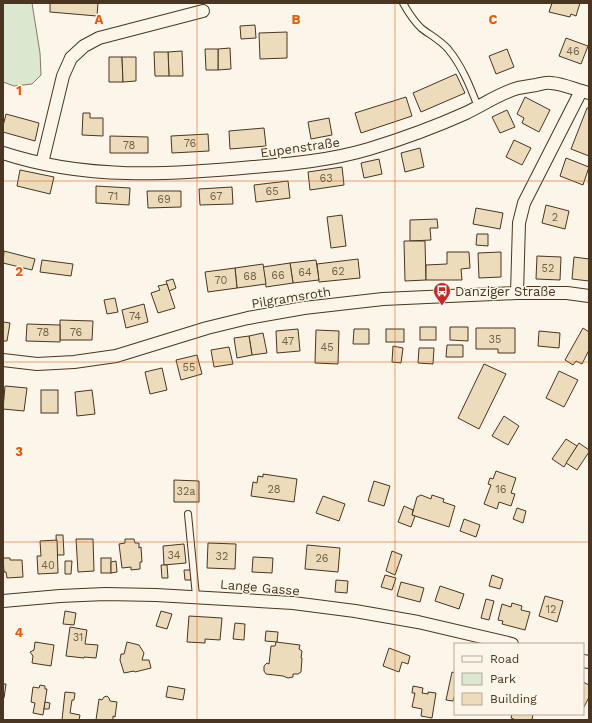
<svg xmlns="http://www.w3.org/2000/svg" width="592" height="723" font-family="'Work Sans',sans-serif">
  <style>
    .green { fill: #dce7d0; stroke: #887966 }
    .building { fill: #ecdcbc; stroke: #4a3520 }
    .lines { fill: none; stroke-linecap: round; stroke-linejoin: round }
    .lane-casing { stroke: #4a3520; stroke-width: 8 }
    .street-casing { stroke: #4a3520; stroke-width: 14 }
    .lane { stroke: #fbf6e9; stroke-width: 6 }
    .street { stroke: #fbf6e9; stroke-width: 12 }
    .grid { fill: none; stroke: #e8590c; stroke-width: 1; stroke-opacity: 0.55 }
    .labels { text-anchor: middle; stroke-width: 3; stroke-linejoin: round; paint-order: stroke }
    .number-label { font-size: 11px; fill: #725f47 }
    .street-label { font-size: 13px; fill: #4a3520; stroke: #fbf6e9 }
    .poi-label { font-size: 13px; fill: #4a3520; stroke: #fbf6e9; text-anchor: start }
    .grid-label { font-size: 13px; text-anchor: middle; font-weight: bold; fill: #e8590c; stroke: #fbf6e9; stroke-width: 3; stroke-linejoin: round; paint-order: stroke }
  </style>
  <rect width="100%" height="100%" fill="#fbf6e9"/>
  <path class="green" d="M3,3H32L40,53L41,75L32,84L14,86L3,82Z"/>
  <g class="building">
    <path d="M50,3H98L97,16L50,12Z"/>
    <path d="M551,3H580L576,16L571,14L570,17L549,12L552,3Z"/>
    <path d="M255,25L256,38L241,39L240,26Z"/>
    <path d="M287,32V58L260,59L259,33Z"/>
    <path d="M566,38L588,46L581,64L559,56Z"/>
    <path d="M230,48L231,69L218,70V49Z"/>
    <path d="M205,49H218V70H206Z"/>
    <path d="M507,49L514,67L496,74L489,56Z"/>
    <path d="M182,51L183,76H169L168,52Z"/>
    <path d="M154,52H168L169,76H155Z"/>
    <path d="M109,57H122L123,82H109Z"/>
    <path d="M122,57H136V81L123,82Z"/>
    <path d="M456,74L465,93L421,112L413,93Z"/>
    <path d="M406,97L412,116L361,133L355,113Z"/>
    <path d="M525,97L550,110L539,132L522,123L524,118L517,114Z"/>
    <path d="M587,108H589V156L571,149Z"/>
    <path d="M507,110L515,127L500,133L492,117Z"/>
    <path d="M83,113H90V118H103V136L82,135Z"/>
    <path d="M6,114L39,123L35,141L3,132V126Z"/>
    <path d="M329,118L332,135L311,139L308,122Z"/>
    <path d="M264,128L266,146L230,149L229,131Z"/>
    <path d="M208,134L209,151L172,153L171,136Z"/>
    <path d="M110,136L148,137V153H110Z"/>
    <path d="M514,140L531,148L522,165L506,157Z"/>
    <path d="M420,148L424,167L405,172L401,153Z"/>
    <path d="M566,158L589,167L583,185L560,176Z"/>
    <path d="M379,159L382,174L364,178L361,163Z"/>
    <path d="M342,167L344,185L310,190L308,172Z"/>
    <path d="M20,170L54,177L50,194L17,186Z"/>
    <path d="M288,181L290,198L256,202L254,185Z"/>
    <path d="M96,186L130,188L129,205L96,203Z"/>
    <path d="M232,187L233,204L200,205L199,189Z"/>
    <path d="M147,191H181V207L148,208Z"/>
    <path d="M546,205L569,211L565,229L542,223Z"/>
    <path d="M476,208L503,213L500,229L473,224Z"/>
    <path d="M342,215L346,246L331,248L327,217Z"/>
    <path d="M437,219L438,228H430L431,240L410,241V220Z"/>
    <path d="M477,234H488V246L476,245Z"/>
    <path d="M404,241H425L426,280L405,281Z"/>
    <path d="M4,251L35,259L32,270L3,263Z"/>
    <path d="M447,252H469L470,268L461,269L462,280H426V265L447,264Z"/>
    <path d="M501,252V277L479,278L478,253Z"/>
    <path d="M537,256L561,257L560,280L536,279Z"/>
    <path d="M574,257L589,259V281L572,279Z"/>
    <path d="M358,259L360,278L319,282L317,264Z"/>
    <path d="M42,260L73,264L71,276L40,272Z"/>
    <path d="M316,260L319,280L293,283L290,263Z"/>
    <path d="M290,263L293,283L266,287L263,267Z"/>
    <path d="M263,264L266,284L237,288L235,268Z"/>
    <path d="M235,268L237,288L208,292L205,272Z"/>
    <path d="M173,279L176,288L169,291L166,281Z"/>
    <path d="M167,284L175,308L158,313L151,293L160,290L158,286Z"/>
    <path d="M115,298L118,312L107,314L104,300Z"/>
    <path d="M144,304L148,322L126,328L122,310Z"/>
    <path d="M60,320L93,321L92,340H60Z"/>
    <path d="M3,322L10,323L7,341H3Z"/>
    <path d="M27,324L60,325V342L26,341Z"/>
    <rect x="420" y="327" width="16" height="13"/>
    <path d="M450,327H468V341L450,340Z"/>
    <path d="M476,328H515V353H498V349H476Z"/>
    <path d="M583,328L589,332V350L582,364L576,361L573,365L565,360Z"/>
    <path d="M298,329L300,351L277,353L276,331Z"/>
    <path d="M354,329H369V344H353Z"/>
    <rect x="386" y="329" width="18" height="13"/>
    <path d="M316,330L339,331L338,364L315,363Z"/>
    <path d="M539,331L560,333L559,348L538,346Z"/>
    <path d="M263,333L267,353L252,355L249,336Z"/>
    <path d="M249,336L252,355L237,358L234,338Z"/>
    <path d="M447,345H463V357H446Z"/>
    <path d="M393,346L403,348L401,363L392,362Z"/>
    <path d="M229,347L233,364L214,367L211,350Z"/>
    <path d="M419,348H434L433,364L418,363Z"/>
    <path d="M197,355L202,374L181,380L176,360Z"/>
    <path d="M484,364L506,374L479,429L458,418Z"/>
    <path d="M162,368L167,390L150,394L145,372Z"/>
    <path d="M559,371L578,380L564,407L546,398Z"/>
    <path d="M5,386L27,388L24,411L3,409Z"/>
    <rect x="41" y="390" width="17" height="23"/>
    <path d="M92,390L95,414L77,416L75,392Z"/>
    <path d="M504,416L519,426L508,445L492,436Z"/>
    <path d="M566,439L577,446L564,467L552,459Z"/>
    <path d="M579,443L589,450V452L577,470L566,463Z"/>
    <path d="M496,471L516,478L511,493L515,494L511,506L499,502L497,509L484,504L491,485L488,484L490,478L493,479Z"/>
    <path d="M263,474L297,479L294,502L251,496L253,482L257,483L258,476L263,477Z"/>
    <path d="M174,480L199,481V502H174Z"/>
    <path d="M374,481L390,486L384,506L368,501Z"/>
    <path d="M421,495L431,499L432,495L444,499L443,502L455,506L449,527L412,515L417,497Z"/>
    <path d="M323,496L345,504L339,521L316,513Z"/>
    <path d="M404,506L413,510L412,515L415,516L411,527L398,522Z"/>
    <path d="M517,508L526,511L523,523L513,519Z"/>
    <path d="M464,519L480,525L476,537L460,531Z"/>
    <path d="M56,535H63L64,555H57Z"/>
    <path d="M76,539H93L94,571L78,572Z"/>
    <path d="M125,539H134L135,543H139V548L141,547L142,562H140V569L131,570V567L122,568L119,544L125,543Z"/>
    <path d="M57,540L58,573L38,574L37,556H41L40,541Z"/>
    <path d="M208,543L236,544L235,569L207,568Z"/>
    <path d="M184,544L186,563L164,565L163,546Z"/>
    <path d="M307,545L340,548L338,572L305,569Z"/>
    <path d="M392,551L402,555L395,575L386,571Z"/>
    <path d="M253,557L273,558L272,573L252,572Z"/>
    <path d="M3,558H10V560H22L23,577L7,578L6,572H4Z"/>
    <rect x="101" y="558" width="10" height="15"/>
    <path d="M65,561H72L71,574H65Z"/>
    <path d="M116,561L117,572L111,573V562Z"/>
    <path d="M161,565H167L168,578H162Z"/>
    <path d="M184,570H191V580H185Z"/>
    <path d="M385,575L396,578L392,590L381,587Z"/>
    <path d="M492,575L503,579L500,589L489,586Z"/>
    <path d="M336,580L348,581L347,593L335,592Z"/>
    <path d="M401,582L424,588L420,602L397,596Z"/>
    <path d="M440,586L464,594L459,609L435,601Z"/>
    <path d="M545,596L563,601L557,622L539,616Z"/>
    <path d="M486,599L494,601L489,620L481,618Z"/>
    <path d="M512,603L522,606L521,610L530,612L525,630L502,624L503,621L498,620L502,604L511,607Z"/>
    <path d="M65,611L76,613L74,625L63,624Z"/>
    <path d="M161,611L172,614L167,629L156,626Z"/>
    <path d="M189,616L222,618L220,640L205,639V643L187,642Z"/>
    <path d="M235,623L245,624L244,640L233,639Z"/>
    <path d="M70,627L87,630L85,644L98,645L96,658L84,657V658L66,656Z"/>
    <path d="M266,631L278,632L277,642L265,641Z"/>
    <path d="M35,642L54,645L51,666L32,663L33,656L30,652L34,650Z"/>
    <path d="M127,642L139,645L144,653L142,660H149L151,668L135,672L134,671L124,673L120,660L121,654H124Z"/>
    <path d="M276,642L300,645L299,649L302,651L301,658H302L301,672L298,674H293V677L288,678L283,676L266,674L264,671V666L267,663L269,664L271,646H275Z"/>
    <path d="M389,648L410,656L408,664L402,662L399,672L383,666Z"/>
    <path d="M452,672L455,673V694L453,701L446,700Z"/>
    <path d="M583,682L589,685V697L583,709Z"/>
    <path d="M3,684H6L4,698H3Z"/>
    <path d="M40,685L45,686V689H47L43,715L33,713L35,703L31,702L33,687L39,688Z"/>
    <path d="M168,686L185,689L183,700L166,697Z"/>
    <path d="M413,686L423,688L422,693L428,694V692L436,693L432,718L421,716L422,709L412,707L415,693H412Z"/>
    <path d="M65,692L75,693L74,700H72L70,713L80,715L79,720H62Z"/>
    <path d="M107,696L109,698L110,701L117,702L115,717L113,716V720H96L99,699L102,700L104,697Z"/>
    <path d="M45,702L50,703L49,709H44Z"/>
    <path d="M512,714H533L532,720H516L511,718Z"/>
  </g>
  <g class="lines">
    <defs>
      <g id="lane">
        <path d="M403,3C408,12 414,21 421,28C430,35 440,40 448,49C462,66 470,86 478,107"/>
        <path d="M188,514L196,596"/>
      </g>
      <g id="street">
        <path d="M3,153C85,180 168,175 253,167C292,164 332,160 369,149C402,139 435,127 466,113C483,105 500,93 518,88C524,87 530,86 536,85C541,84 546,82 551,83C564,84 576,90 589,93"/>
        <path d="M42,163L63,76L71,58L84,46L99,38L203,11"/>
        <path d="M517,293L519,223L524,203L581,91"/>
        <path d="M3,360L37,364L74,362L116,356L207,328L248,318L304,308L383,299L517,293H567L589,296"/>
        <path d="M3,601L60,596L105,594L156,595L293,603L355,611L418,622L512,644"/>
        <path d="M583,661L589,662"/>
      </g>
    </defs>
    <use href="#lane" class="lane-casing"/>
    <use href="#street" class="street-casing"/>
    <use href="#lane" class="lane"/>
    <use href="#street" class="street"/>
  </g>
  <path class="grid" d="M197,3V720M395,3V720M3,181H589M3,362H589M3,542H589"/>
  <defs>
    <symbol id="bus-pin" viewBox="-11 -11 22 30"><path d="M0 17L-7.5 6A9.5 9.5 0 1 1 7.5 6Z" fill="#c62828" stroke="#fbf6e9"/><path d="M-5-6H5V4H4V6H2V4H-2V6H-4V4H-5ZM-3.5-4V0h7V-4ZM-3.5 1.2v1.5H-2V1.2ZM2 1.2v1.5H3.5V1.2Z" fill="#fff"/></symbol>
  </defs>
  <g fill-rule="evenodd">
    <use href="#bus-pin" x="432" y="281" width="20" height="27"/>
  </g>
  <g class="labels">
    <g class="number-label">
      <text x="573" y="55">46</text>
      <text x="190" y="147">76</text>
      <text x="129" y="149">78</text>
      <text x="326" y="182">63</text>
      <text x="272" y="195">65</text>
      <text x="113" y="200">71</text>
      <text x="216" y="200">67</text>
      <text x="164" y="203">69</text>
      <text x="555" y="221">2</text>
      <text x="548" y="272">52</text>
      <text x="338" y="275">62</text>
      <text x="305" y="276">64</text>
      <text x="278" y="279">66</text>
      <text x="250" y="280">68</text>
      <text x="221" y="284">70</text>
      <text x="135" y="320">74</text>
      <text x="43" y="336">78</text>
      <text x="76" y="336">76</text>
      <text x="495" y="343">35</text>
      <text x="288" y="345">47</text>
      <text x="327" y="351">45</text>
      <text x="189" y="371">55</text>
      <text x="274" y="493">28</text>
      <text x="501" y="493">16</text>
      <text x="186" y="495">32a</text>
      <text x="174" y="559">34</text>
      <text x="222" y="560">32</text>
      <text x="322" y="562">26</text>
      <text x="48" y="569">40</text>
      <text x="551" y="613">12</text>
      <text x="78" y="641">31</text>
    </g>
    <g class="street-label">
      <text transform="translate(300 147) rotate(-8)" y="5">Eupenstraße</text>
      <text transform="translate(291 297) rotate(-9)" y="5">Pilgramsroth</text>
      <text transform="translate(260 587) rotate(5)" y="5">Lange Gasse</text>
    </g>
    <g class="poi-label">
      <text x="455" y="296">Danziger Straße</text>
    </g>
  </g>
  <g class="grid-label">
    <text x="99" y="24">A</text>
    <text x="296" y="24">B</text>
    <text x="493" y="24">C</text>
    <text x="19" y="95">1</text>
    <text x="19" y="276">2</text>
    <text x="19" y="456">3</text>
    <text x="19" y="637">4</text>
  </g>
  <rect width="592" height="723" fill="none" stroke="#4a3520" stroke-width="8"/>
  <rect x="454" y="643" width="130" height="72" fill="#fbf6e9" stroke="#b4a999"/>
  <rect x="462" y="656" width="20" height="6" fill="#fbf6e9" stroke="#b4a999"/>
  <text x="490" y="663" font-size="12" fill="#4a3520">Road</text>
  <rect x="462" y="673" width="20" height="12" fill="#dce7d0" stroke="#b4a999"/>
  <text x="490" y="683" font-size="12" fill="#4a3520">Park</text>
  <rect x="462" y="693" width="20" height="12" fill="#ecdcbc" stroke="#b4a999"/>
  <text x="490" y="703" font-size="12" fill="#4a3520">Building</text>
</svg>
